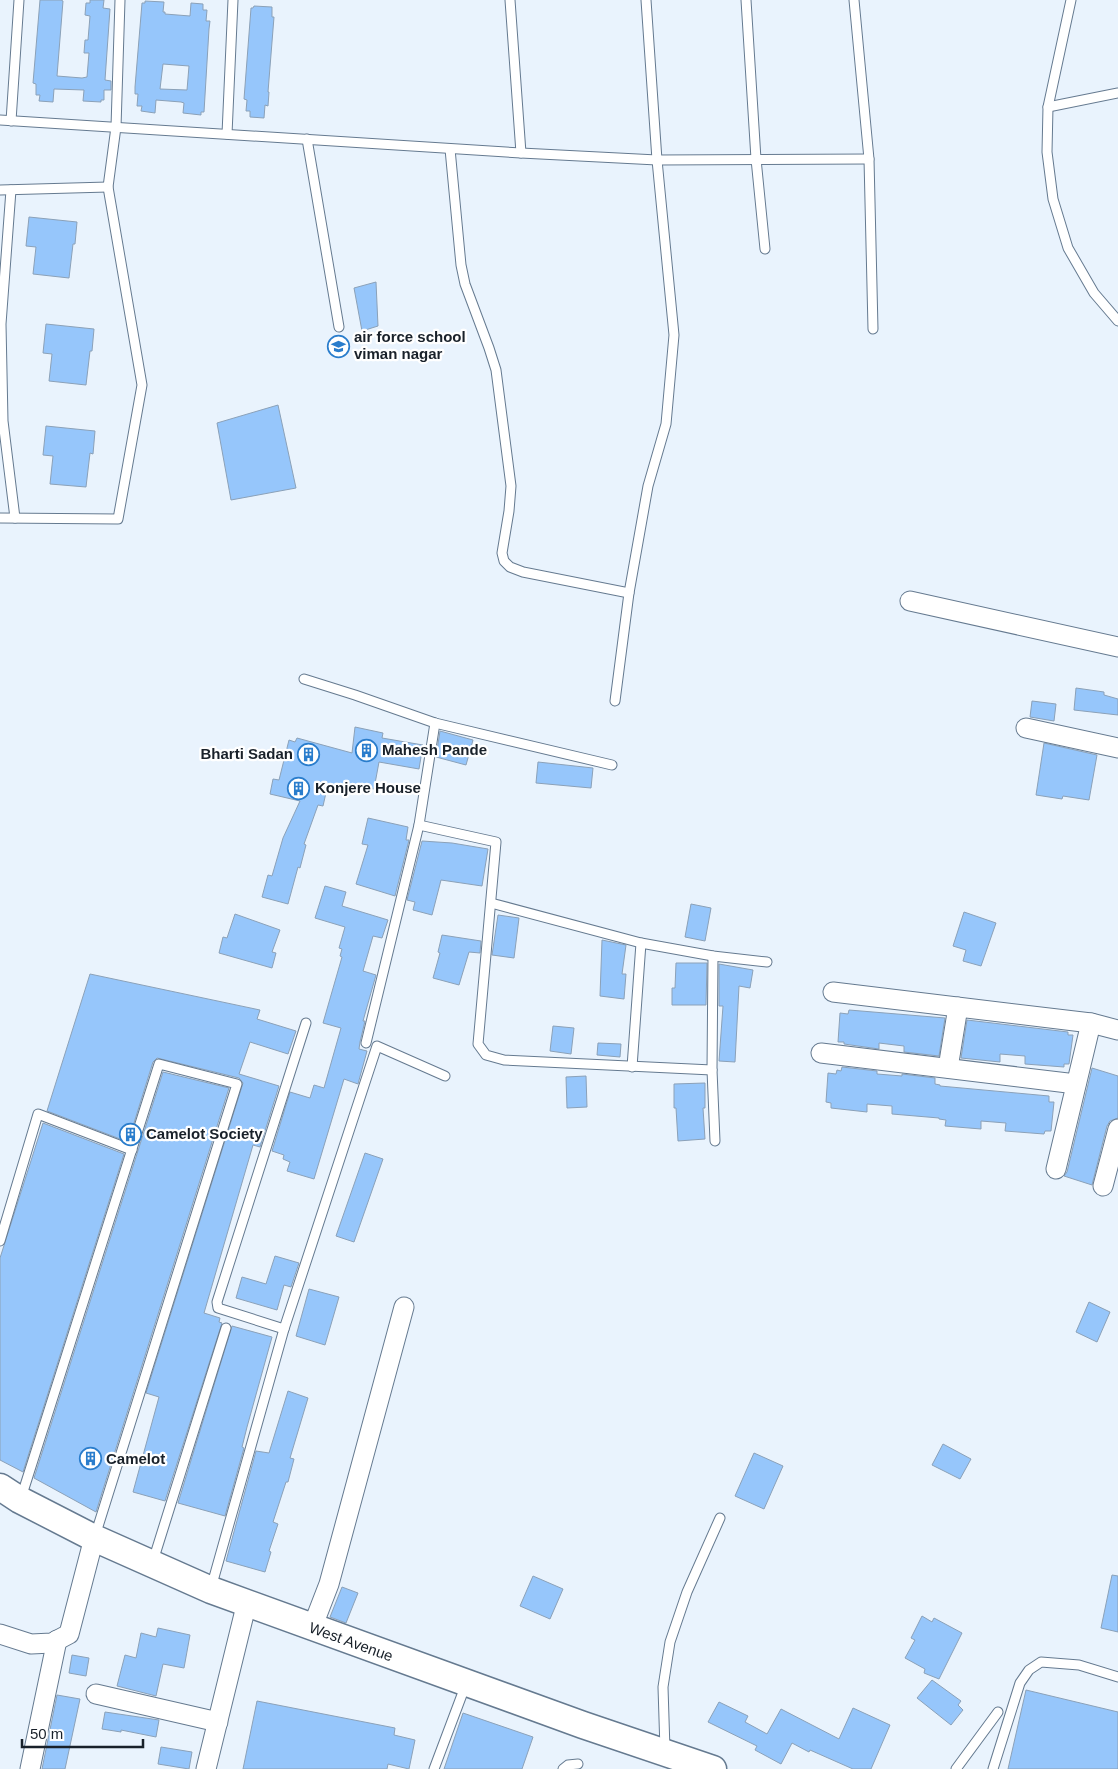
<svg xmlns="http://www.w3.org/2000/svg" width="1118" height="1769" font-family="Arial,sans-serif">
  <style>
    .building { fill: #96c6fb; stroke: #8ba1b8; fill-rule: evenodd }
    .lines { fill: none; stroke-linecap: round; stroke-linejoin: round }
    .lane-casing { stroke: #657a90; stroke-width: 11 }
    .street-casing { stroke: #657a90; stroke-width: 21 }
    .secondary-casing { stroke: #657a90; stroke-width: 29 }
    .lane { stroke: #fff; stroke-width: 9 }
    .street { stroke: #fff; stroke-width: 19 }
    .secondary { stroke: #fff; stroke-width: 26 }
    .labels { text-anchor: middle; stroke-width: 4.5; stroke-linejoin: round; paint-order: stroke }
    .poi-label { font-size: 15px; font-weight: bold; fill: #19212a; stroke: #fff; text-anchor: start }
    .street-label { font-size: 15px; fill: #19212a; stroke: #fff }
  </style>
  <rect width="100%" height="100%" fill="#e9f3fd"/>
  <g class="building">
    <path d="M40,0H61L63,1L57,76L82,78L87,77L89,53H84L85,40H88L90,16L85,15L86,3H90V0H104L103,8L110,9L105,80L111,81V90H104V100H101V102L83,101L84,90L54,89L53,102L39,101L40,95H36V84L33,83Z"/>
    <path d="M145,1L164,2L163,12H165V14L190,16L191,3L203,4V10H207L206,21H210L209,29L204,112H201V115L183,113L184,103L181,102L156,100L155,113L141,111L142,106H137L138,94H135V87L142,3H145ZM163,64L189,66L187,90L160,89Z"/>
    <path d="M254,6L272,7V17H274L268,92H269L268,106L265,105L264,118L250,117V111H246L247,100L244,99L251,8H253Z"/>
    <path d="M29,217L77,222L75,244H73L69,278L33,274L36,247L26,246Z"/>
    <path d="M376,282L378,326L362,331L354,288Z"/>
    <path d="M46,324L94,329L92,351H90L86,385L49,381L52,354L43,353Z"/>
    <path d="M278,405L296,488L231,500L217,423Z"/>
    <path d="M46,426L95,431L93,454L90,453L86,487L50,484L53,456L43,455Z"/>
    <path d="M1076,688L1104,692V695L1118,699V715L1074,710Z"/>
    <path d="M1032,701L1056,704L1054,721L1030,717Z"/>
    <path d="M355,727L383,733L382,738L423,745L419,769L379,762L374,789L328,784L323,806L318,805L304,844L306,845L300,868L298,867L288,904L262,897L268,875L272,876L283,838L300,801L270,794L273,779L279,780L289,740L295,742L297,738L352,753Z"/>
    <path d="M440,731L473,740L466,765L436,757Z"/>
    <path d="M1044,743L1097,755L1089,800L1063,796L1062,799L1036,795Z"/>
    <path d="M538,762L593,768L591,788L536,783Z"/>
    <path d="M368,818L408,827L406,840H409L395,896L356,884L368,845L362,844Z"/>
    <path d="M422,841L452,843L488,849L482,886L441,880L432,915L413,910L415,902L407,900Z"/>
    <path d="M325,886L346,892L342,906L388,920L382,938L373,936L363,971L376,975L363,1021H365L360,1042L359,1049L367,1051L358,1084L344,1079L314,1179L287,1171L290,1162L283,1159L284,1155L272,1151L290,1092L310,1098L314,1085L324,1088L341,1028L323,1023L342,957L340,956L342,949L339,948L345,927L315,918Z"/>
    <path d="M691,904L711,908L705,941L685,937Z"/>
    <path d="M964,912L996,923L981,966L963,961L966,950L953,946Z"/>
    <path d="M235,914L280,930L272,952L276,953L272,968L219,953L223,937L227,938Z"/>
    <path d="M498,915L519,918L514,958L492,955Z"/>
    <path d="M442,935L481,941L480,953L469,952L459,985L433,978L440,953L438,952Z"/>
    <path d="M602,940L626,945L622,974H626L624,999L600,996Z"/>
    <path d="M676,963H707L706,1005H672V988H675Z"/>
    <path d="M719,964L753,970L750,988L739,986L735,1062L719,1061L723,1006H719Z"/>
    <path d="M90,974L260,1010L257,1019L296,1031L288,1054L250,1042L239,1074L279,1086L260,1147L253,1145L204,1313L220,1318L219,1322L222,1323L165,1501L133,1492L159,1397L146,1393L243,1083L239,1078L157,1058L153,1062L128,1142L47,1111Z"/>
    <path d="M849,1010L945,1018L939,1056L904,1052V1046L879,1043V1049L844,1044V1042H838L840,1013L848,1014Z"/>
    <path d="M967,1020L1068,1032V1035H1073L1069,1064H1064V1067L1025,1064V1056L1000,1054V1062L961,1058Z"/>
    <path d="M553,1026L574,1028L571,1054L550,1051Z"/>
    <path d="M598,1043L621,1044L620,1057L597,1055Z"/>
    <path d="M842,1067L877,1071V1074L902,1076V1074L935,1078V1084L940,1085V1086L1049,1096V1102H1054L1051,1131H1045L1044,1134L1005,1131L1006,1123L981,1121V1129L945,1126L946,1120L939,1119V1118L892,1114V1106L867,1104V1112L831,1108V1103L826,1102L828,1073L836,1074L837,1070L841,1071Z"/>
    <path d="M1092,1068L1118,1076V1118L1110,1121L1107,1126L1092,1185L1064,1176L1067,1172Z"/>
    <path d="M163,1072L229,1088L96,1512L34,1478Z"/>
    <path d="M586,1076L587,1107L567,1108L566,1077Z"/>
    <path d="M705,1083V1108H703L705,1139L678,1141L676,1108H674V1084Z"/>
    <path d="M43,1123L124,1154L23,1472L0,1460V1258Z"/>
    <path d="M365,1153L383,1159L354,1242L336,1236Z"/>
    <path d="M275,1256L299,1263L291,1287L284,1285L277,1310L236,1298L242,1277L266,1284Z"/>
    <path d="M309,1289L339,1297L325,1345L296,1336Z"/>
    <path d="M1089,1302L1110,1312L1097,1342L1076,1332Z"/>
    <path d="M232,1326L272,1337L247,1427L242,1447L244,1448L225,1516L178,1503Z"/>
    <path d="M288,1391L308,1398L290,1458L294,1459L288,1482H286L273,1522L278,1524L269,1551L271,1552L265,1572L226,1561L256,1451L269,1453Z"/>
    <path d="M943,1444L971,1459L960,1479L932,1465Z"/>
    <path d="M754,1453L783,1466L764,1509L735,1496Z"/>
    <path d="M1112,1575L1118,1576V1632L1101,1628Z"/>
    <path d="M533,1576L563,1589L550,1619L520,1606Z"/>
    <path d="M342,1587L358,1593L346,1623L330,1617Z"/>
    <path d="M922,1616L932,1622L934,1618L962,1633L939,1679L924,1673L925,1669L905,1658L915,1640L911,1638Z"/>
    <path d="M158,1628L190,1635L184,1668L163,1664L156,1696L117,1686L125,1655L136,1658L141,1633L156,1637Z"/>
    <path d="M72,1655L89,1658L86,1676L69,1673Z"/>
    <path d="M932,1680L961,1701L958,1705L963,1710L951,1725L917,1698Z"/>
    <path d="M1026,1690L1118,1712V1769H1008Z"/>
    <path d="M57,1695L80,1699L65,1769H42Z"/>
    <path d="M257,1701L395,1728L394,1735L415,1740L409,1769L388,1764L387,1769H243Z"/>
    <path d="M719,1702L748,1716L745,1722L767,1734L781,1709L839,1739L853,1708L890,1725L871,1769H853L810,1750L809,1752L792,1743L781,1764L755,1750L757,1746L708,1722Z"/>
    <path d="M105,1712L159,1720L156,1737L121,1730V1732L102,1729Z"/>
    <path d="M463,1713L533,1737L522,1769H444Z"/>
    <path d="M161,1747L192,1752L189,1769L158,1764Z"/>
  </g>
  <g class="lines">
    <defs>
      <g id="lane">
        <path d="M510,0L521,153"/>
        <path d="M746,0L756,159L765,249"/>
        <path d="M854,0L869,159L873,329"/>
        <path d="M1071,0L1048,107L1047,152L1053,199L1068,248L1094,293L1118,321"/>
        <path d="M1048,107L1118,93"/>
        <path d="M0,120L521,153L657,160L869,159"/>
        <path d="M11,121L19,0"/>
        <path d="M227,134L233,0"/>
        <path d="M307,139L339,327"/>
        <path d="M450,149L461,265L465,284L489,348L496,370L511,486L509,511L502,553L504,561L510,567L523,572L629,593"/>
        <path d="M0,190L108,187"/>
        <path d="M11,190L1,324L3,421L15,518"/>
        <path d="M0,518L118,519L142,385L108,187L116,127L120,0"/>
        <path d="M304,679L355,695L435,723L612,765"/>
        <path d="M615,701L629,593L648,486L666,424L674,335L657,160L646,0"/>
        <path d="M419,825L496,842L478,1044L486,1055L504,1060L712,1070"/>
        <path d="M491,903L641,943L713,956L767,962"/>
        <path d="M713,956L712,1070L715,1141"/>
        <path d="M366,1043L419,825L435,723"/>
        <path d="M632,1067L641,943"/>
        <path d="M0,1241L38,1114L132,1150"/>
        <path d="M284,1329L218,1308L217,1302L306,1023"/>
        <path d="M21,1498L159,1064L237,1084L95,1536"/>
        <path d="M153,1561L226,1328"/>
        <path d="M211,1588L284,1329L377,1046L445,1076"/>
        <path d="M665,1750L663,1687L670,1642L687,1592L720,1518"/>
        <path d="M434,1769L466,1684"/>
        <path d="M563,1769L568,1765L578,1764"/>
        <path d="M956,1769L998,1712"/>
        <path d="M993,1769L1020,1683L1029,1670L1041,1662L1079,1665L1118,1677"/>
      </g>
      <g id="street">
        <path d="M910,601L1118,647"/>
        <path d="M1026,728L1118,748"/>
        <path d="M833,992L1091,1023"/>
        <path d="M821,1053L1076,1084"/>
        <path d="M948,1068L958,1007"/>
        <path d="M1056,1169L1091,1023L1118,1030"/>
        <path d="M1103,1186L1118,1129"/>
        <path d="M312,1628L329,1584L404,1307"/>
        <path d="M0,1634L31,1644L52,1643L69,1634L94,1538"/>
        <path d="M96,1694L218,1722"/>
        <path d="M30,1769L57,1640"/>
        <path d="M206,1769L247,1602"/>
      </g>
      <path id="secondary" d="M0,1487L20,1500L94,1538L211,1590L583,1725L713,1769"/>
    </defs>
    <use href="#lane" class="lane-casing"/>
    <use href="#street" class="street-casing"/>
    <use href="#secondary" class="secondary-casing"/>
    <use href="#lane" class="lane"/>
    <use href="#street" class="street"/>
    <use href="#secondary" class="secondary"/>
  </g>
  <defs>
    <symbol id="school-ring" viewBox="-11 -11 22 22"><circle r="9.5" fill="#fff" stroke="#2a7dcc" stroke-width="1.5"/><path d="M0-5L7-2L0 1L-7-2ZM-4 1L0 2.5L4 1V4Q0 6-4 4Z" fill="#2a7dcc"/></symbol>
    <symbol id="building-ring" viewBox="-11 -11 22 22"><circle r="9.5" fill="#fff" stroke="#2a7dcc" stroke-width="1.5"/><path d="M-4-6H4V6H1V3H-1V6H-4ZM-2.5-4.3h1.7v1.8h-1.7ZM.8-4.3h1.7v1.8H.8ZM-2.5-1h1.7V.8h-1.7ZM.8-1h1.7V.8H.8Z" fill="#2a7dcc"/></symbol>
  </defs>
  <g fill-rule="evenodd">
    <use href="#school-ring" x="326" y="334" width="25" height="25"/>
    <use href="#building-ring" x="354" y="738" width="25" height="25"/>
    <use href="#building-ring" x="296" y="742" width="25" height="25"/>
    <use href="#building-ring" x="286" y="776" width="25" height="25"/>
    <use href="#building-ring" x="118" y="1122" width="25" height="25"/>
    <use href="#building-ring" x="78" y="1446" width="25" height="25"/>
  </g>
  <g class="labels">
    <g class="poi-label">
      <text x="354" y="342">air force school<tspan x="354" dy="17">viman nagar</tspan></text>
      <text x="382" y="755">Mahesh Pande</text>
      <text x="293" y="759" text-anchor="end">Bharti Sadan</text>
      <text x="315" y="793">Konjere House</text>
      <text x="146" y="1139">Camelot Society</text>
      <text x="106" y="1464">Camelot</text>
    </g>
    <g class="street-label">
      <text transform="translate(351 1642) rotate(20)" y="5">West Avenue</text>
    </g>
  </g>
  <path d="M22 1739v8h121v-8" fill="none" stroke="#19212a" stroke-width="2.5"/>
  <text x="30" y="1739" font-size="15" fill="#19212a" stroke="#ffffff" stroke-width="4" paint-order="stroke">50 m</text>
</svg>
